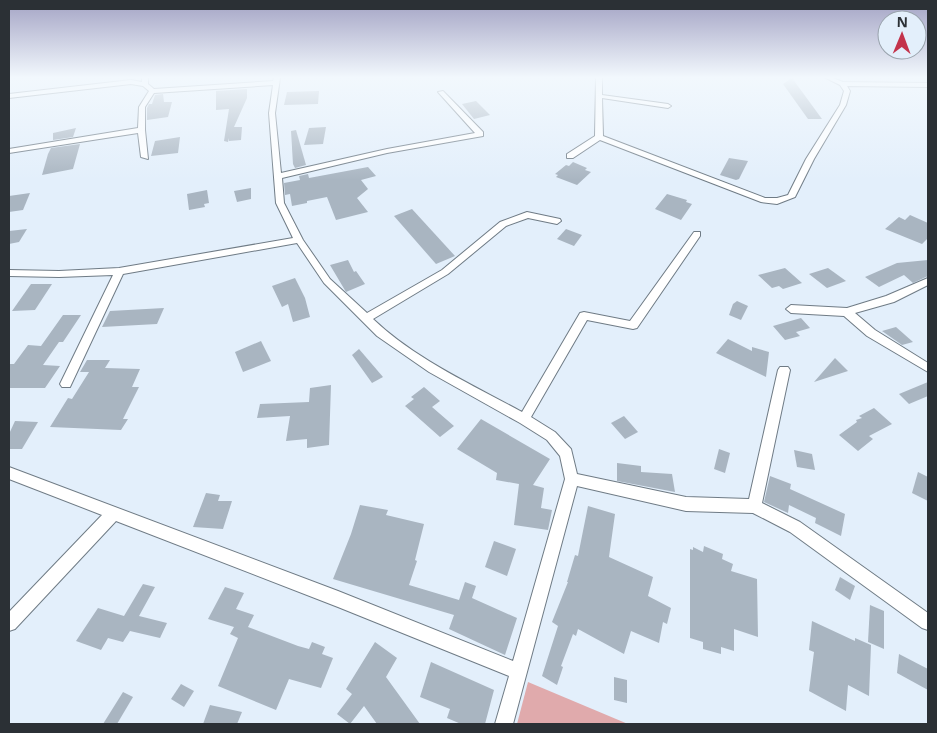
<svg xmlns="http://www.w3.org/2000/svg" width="937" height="733" font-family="'Noto Sans',sans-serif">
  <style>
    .green { fill: #e0aaac }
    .building { fill: #a9b5c1 }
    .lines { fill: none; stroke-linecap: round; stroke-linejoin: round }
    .street-casing { stroke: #6f7b85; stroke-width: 2 }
    .street { fill: #fff; fill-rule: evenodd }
  </style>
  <rect width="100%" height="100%" fill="#e3effb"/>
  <path class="green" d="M528,682L628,724H517Z"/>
  <g class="building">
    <path d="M792,78L822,119H808L783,84Z"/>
    <path d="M247,89V98L234,127H242L241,140L229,141V138L228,142L224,141L229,109L216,110V91Z"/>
    <path d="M319,91L318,104L284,105L287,92Z"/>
    <path d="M163,94L164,102H172L168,117L147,120V108L149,104H152L155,95Z"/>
    <path d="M476,101L490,115L474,119L462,104Z"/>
    <path d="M326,127L323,144L304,145L309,128Z"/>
    <path d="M76,128L73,137L53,140V133Z"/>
    <path d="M296,130L306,165L295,168L293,164L291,131Z"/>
    <path d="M180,137L178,153L151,156L155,141Z"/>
    <path d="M80,144L73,169L42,175L48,154L51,148Z"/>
    <path d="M729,158L748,161L739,179L736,180L720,175Z"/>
    <path d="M573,162L587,168L585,170L591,172L577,185L556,177L558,175L555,174L566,165L569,166Z"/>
    <path d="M368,167L376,176L361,180L368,189L357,198L368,212L336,220L327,197L307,201V203L292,206L290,194L285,195L284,183L300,180L299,176L308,174L309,178Z"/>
    <path d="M251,188V199L237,202L234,191Z"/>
    <path d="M207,190L209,203L204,204L205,207L189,210L187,194Z"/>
    <path d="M30,193L23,210L9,212V196Z"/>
    <path d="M667,194L687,200L686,202L692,204L681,220L655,209Z"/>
    <path d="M412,209L455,256L436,264L394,216Z"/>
    <path d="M910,215L928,223V238L922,244L885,229L899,217L905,220Z"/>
    <path d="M27,229L19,242L9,244V231Z"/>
    <path d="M566,229L582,235L574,246L557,239Z"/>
    <path d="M348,260L354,272L356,271L365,284L346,292L330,265Z"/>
    <path d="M928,260V276L913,283L904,275L879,287L865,277L897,263Z"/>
    <path d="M785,268L802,283L783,289L779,286L772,288L758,275Z"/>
    <path d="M828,268L846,281L827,288L809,274Z"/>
    <path d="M295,278L305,298L310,317L293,322L288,304L282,307L272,286Z"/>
    <path d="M31,284H52L35,310L12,311Z"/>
    <path d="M737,301L748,306L741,320L729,315L733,304Z"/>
    <path d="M164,308L157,324L102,327L110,311Z"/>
    <path d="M63,315H81L63,342H59L43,365L60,366L45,388H9V364H14L28,345L41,346Z"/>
    <path d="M801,318L810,328L796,332L800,336L785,340L773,326Z"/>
    <path d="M896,327L913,342L902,345L882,331Z"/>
    <path d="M728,339L752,351V347L769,352L766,377L716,353Z"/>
    <path d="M261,341L271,361L243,372L235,352Z"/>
    <path d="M359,349L383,377L372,383L352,355Z"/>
    <path d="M835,358L848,371L814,382Z"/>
    <path d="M87,360H110L105,368L140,369L132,387H139L123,419H128L121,430L50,427L68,398L72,399L89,372H80Z"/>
    <path d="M928,382V396L909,404L899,394Z"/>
    <path d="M331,385L329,445L307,448V439L286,441L290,416L257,418L260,404L309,402L310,388Z"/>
    <path d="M424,387L440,401L432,407L454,426L440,437L405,406L414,399L411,397Z"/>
    <path d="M874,408L892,424L869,436L873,439L858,451L839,435L857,422L856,420L862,418L859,416Z"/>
    <path d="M624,416L638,432L625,439L611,423Z"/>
    <path d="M481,419L550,459L533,485L544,488L541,508L552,510L548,530L514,525L519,484L496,480L497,473L457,449Z"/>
    <path d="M15,421L38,422L22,449H9V434Z"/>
    <path d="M719,449L730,453L725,473L714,469Z"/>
    <path d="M794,450L812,454L815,470L797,467Z"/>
    <path d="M617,463L641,466V472L672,474L675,492L617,481Z"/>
    <path d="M918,472L928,477V501L912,493Z"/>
    <path d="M770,476L791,484L790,489L845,514L841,536L815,523L816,518L789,505L788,513L764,502Z"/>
    <path d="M206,493L220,495L218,501H232L223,529L193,527Z"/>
    <path d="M360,505L388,510L386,515L424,524L415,560L417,561L409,585L459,600L465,582L476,586L472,598L517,618L505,655L449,629L454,615L333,579L351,534Z"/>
    <path d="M588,506L615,514L609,557L653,577L648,596L671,608L667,624L663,622L659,643L631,631L624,654L578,629L576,636L573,634L561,666L563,667L557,685L542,676L558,626L552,622L568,582H567L575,555L578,556Z"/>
    <path d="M494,541L516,549L507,576L485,567Z"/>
    <path d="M704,546L723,554L722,559L733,564L731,571L757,579L758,637L734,629V651L721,647V654L703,649V642L690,638V549L693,550V547L703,552Z"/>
    <path d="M840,577L855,586L850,600L835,590Z"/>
    <path d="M143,584L155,587L139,616L167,623L160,638L130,631L123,642L108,638L101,650L76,641L98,608L124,616Z"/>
    <path d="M225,587L244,593L236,609L254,615L248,627L298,646L309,649L312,642L325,647L322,654L333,658L321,688L289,679L276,710L218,686L238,638L230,634L234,627L208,619Z"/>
    <path d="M870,605L884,611V649L868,642Z"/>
    <path d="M812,621L855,641V638L871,645L869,696L848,685L846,711L809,691L814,652L809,650Z"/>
    <path d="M375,642L397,658L386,677L420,724H377L364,706L350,724L337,714L352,694L346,689Z"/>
    <path d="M899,654L928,669V690L897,673Z"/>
    <path d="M431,662L494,690L485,724H461L447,718L450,709L420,697Z"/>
    <path d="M614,677L627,680V703L614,700Z"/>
    <path d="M181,684L194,691L184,707L171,699Z"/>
    <path d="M123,692L133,697L117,724H103Z"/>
    <path d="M210,705L242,712L237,724H203Z"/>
  </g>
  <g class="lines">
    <defs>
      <g id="street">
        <path d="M142,78H148V84L154,89L273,81L274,78H280L275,113L281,173L387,149L475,133L438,92L443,91L483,132V136L387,153L282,178L284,203L303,240L330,279L367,313L442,270L500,222L527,212L560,219L561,221L557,224L528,218L506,226L448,274L373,319C415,359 471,384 522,412L580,313L584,312L630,321L694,232H700V236L637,328L633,329L587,320L531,417L555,432L571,449L577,474L686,497L749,499L778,370L780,367H788L790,370L762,503L800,522L928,613V630L922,628L790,532L753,513L686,511L577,486L513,724H495L509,676L338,607L116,521L15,629L9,631V612L102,515L9,479V467L338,591L513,661L565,479L560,456L547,440L520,423L429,372L377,336L324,283L297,243L123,274L70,387H62L60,384L113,275L59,277L9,276V270L59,271L119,268L293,238L276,203L269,113L273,85L154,93L145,107V130L148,159L141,157L138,133L9,153V149L138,128L139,107L149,91L143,86L131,84L9,98V94L131,80L142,82Z"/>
        <path d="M596,78H602V95L668,104L671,106L668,108L602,98L603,136L765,198H777L788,195L806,159L840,105L844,91L840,85L826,78H833L843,82L928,83V87L847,86L850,91L846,105L814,159L795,197L777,204L761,202L600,140L573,158H567V154L595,136Z"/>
        <path d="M928,278V285L894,302L855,313L875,330L928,363V372L867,336L844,316L791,313L786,309L791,305L847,308L886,296Z"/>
      </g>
    </defs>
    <use href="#street" class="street-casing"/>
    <use href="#street" class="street"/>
  </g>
  <linearGradient id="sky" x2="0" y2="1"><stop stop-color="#a3a3c4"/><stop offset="0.43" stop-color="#f2f8fd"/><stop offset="1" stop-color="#f2f8fd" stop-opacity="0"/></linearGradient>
  <rect width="937" height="180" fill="url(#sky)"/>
  <rect width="937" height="733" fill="none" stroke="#2b3035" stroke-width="20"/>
  <g transform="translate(902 35) rotate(1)"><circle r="24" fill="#e3effb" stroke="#99a3ac"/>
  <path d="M0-4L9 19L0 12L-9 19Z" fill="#c3334b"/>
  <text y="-8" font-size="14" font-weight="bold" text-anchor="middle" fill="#2b3035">N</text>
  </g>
</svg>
